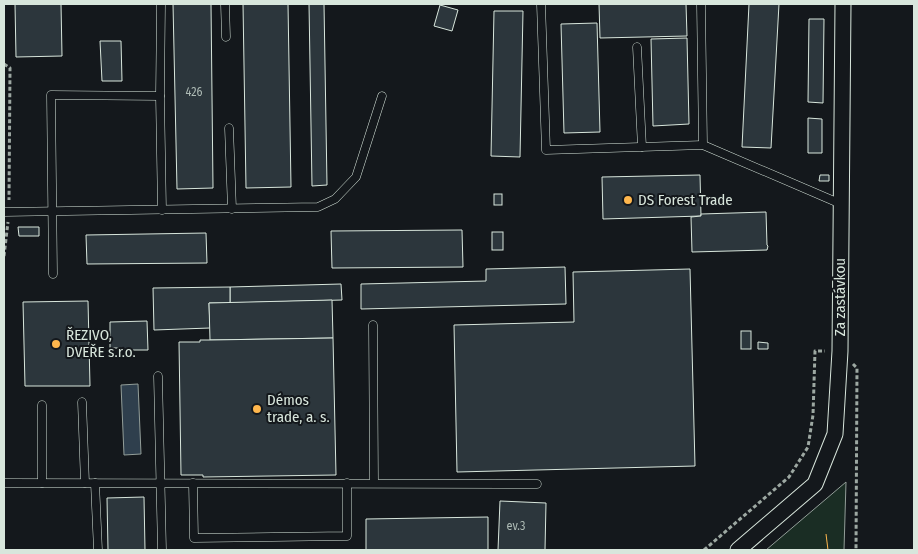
<svg xmlns="http://www.w3.org/2000/svg" width="918" height="554" font-family="'Fira Sans Condensed',sans-serif">
  <style>
    .green { fill: #1a2d24; stroke: #939e99 }
    .water { fill: #2f3f4d; stroke: #939e99 }
    .building { fill: #2c363c; stroke: #d8e6dc }
    .lines { fill: none; stroke-linecap: round; stroke-linejoin: round }
    .lane-casing { stroke: #d8e6dc; stroke-width: 9 }
    .street-casing { stroke: #d8e6dc; stroke-width: 17 }
    .path { stroke: #9da8a2; stroke-width: 3; stroke-dasharray: 4 2.5; stroke-linecap: butt }
    .lane { stroke: #14181c; stroke-width: 8 }
    .street { stroke: #14181c; stroke-width: 15 }
    .power { stroke: #ffb74d; stroke-width: 1; stroke-dasharray: 18 4 2.5 4; stroke-linecap: butt }
    .poi-dot { fill: #ffb74d; stroke: #14181c; stroke-width: 2 }
    .labels { text-anchor: middle; stroke-width: 4; stroke-linejoin: round; paint-order: stroke }
    .number-label { font-size: 12px; fill: #adbab4 }
    .poi-label { font-size: 15px; fill: #d8e6dc; stroke: #14181c; text-anchor: start }
    .street-label { font-size: 15px; fill: #d8e6dc; stroke: #14181c }
  </style>
  <rect width="100%" height="100%" fill="#14181c"/>
  <path class="green" d="M846,482L844,550H766Z"/>
  <path class="water" d="M138,384L141,454L124,455L121,385Z"/>
  <g class="building">
    <path d="M15,4H61L62,56L16,57Z"/>
    <path d="M173,4H211L213,188L177,189Z"/>
    <path d="M243,4H288L291,187L246,188Z"/>
    <path d="M309,4H324L327,185L312,186Z"/>
    <path d="M599,4H686L687,36L600,38Z"/>
    <path d="M749,4H779L771,148L742,147Z"/>
    <path d="M440,5L458,10L452,31L434,26Z"/>
    <path d="M494,11H523L520,157L491,156Z"/>
    <path d="M809,19H824L823,103L808,102Z"/>
    <path d="M597,23L600,132L564,133L561,24Z"/>
    <path d="M687,38L689,124L653,126L651,39Z"/>
    <path d="M100,41H121L122,81H102Z"/>
    <path d="M808,118L822,119V153H808Z"/>
    <path d="M700,175L701,216L603,219L602,177Z"/>
    <path d="M820,175H829V181H819Z"/>
    <rect x="494" y="194" width="8" height="11"/>
    <path d="M766,212L767,245L768,246L767,250L692,252L691,217L701,216V214Z"/>
    <path d="M18,227H39V236H19Z"/>
    <path d="M462,230L463,267L332,268L331,231Z"/>
    <rect x="492" y="232" width="11" height="18"/>
    <path d="M206,233L207,263L87,264L86,235Z"/>
    <path d="M565,267L566,304L361,309V284L486,281V269Z"/>
    <path d="M690,269L695,466L457,472L454,325L574,322L573,272Z"/>
    <path d="M341,284L342,300L230,303V287Z"/>
    <path d="M230,287V303H209L210,328L154,330L153,288Z"/>
    <path d="M332,300L333,338L210,340L209,303Z"/>
    <path d="M88,301L90,386H25L23,302Z"/>
    <path d="M147,321L148,350H120V348H110V322Z"/>
    <rect x="741" y="331" width="10" height="18"/>
    <path d="M333,338L336,475L203,477V475H181L179,342H200V340H210Z"/>
    <path d="M758,342L768,343V349H758Z"/>
    <path d="M144,497L145,550H108L107,498Z"/>
    <path d="M500,501L546,503L545,550H498Z"/>
    <path d="M488,517V550H366V519Z"/>
  </g>
  <g class="lines">
    <defs>
      <g id="lane">
        <path d="M225,4L226,37"/>
        <path d="M541,4L546,150L703,145L841,204"/>
        <path d="M701,4L703,145"/>
        <path d="M637,47L642,147"/>
        <path d="M160,96L161,4"/>
        <path d="M229,128L232,209"/>
        <path d="M4,212L318,207L335,199L356,177L382,96"/>
        <path d="M53,274L51,95L160,96L162,210"/>
        <path d="M373,325L374,483"/>
        <path d="M158,376L162,550"/>
        <path d="M82,402L85,483"/>
        <path d="M42,405V483"/>
        <path d="M4,483L537,484"/>
        <path d="M95,483L98,550"/>
        <path d="M193,483L194,538L347,536V483"/>
      </g>
      <path id="street" d="M738,550L815,484L835,434L840,351L843,4"/>
    </defs>
    <use href="#lane" class="lane-casing"/>
    <use href="#street" class="street-casing"/>
    <g class="path">
      <path d="M4,64L10,68L9,200"/>
      <path d="M4,256L8,222"/>
      <path d="M853,364L857,368L856,550"/>
      <path d="M704,550L789,477L808,447L813,415L815,351H825"/>
    </g>
    <use href="#lane" class="lane"/>
    <use href="#street" class="street"/>
    <path class="power" d="M826,534L828,550"/>
  </g>
  <g class="poi-dot">
    <circle cx="628" cy="200" r="5"/>
    <circle cx="56" cy="344" r="5"/>
    <circle cx="257" cy="409" r="5"/>
  </g>
  <g class="labels">
    <g class="number-label">
      <text x="194" y="96">426</text>
      <text x="516" y="530">ev.3</text>
    </g>
    <g class="poi-label">
      <text x="638" y="205">DS Forest Trade</text>
      <text x="66" y="340">ŘEZIVO,<tspan x="66" dy="17">DVEŘE s.r.o.</tspan></text>
      <text x="267" y="405">Démos<tspan x="267" dy="17">trade, a. s.</tspan></text>
    </g>
    <g class="street-label">
      <text transform="translate(840 297) rotate(-90)" y="5">Za zastávkou</text>
    </g>
  </g>
  <rect width="918" height="554" fill="none" stroke="#d8e6dc" stroke-width="10"/>
</svg>
